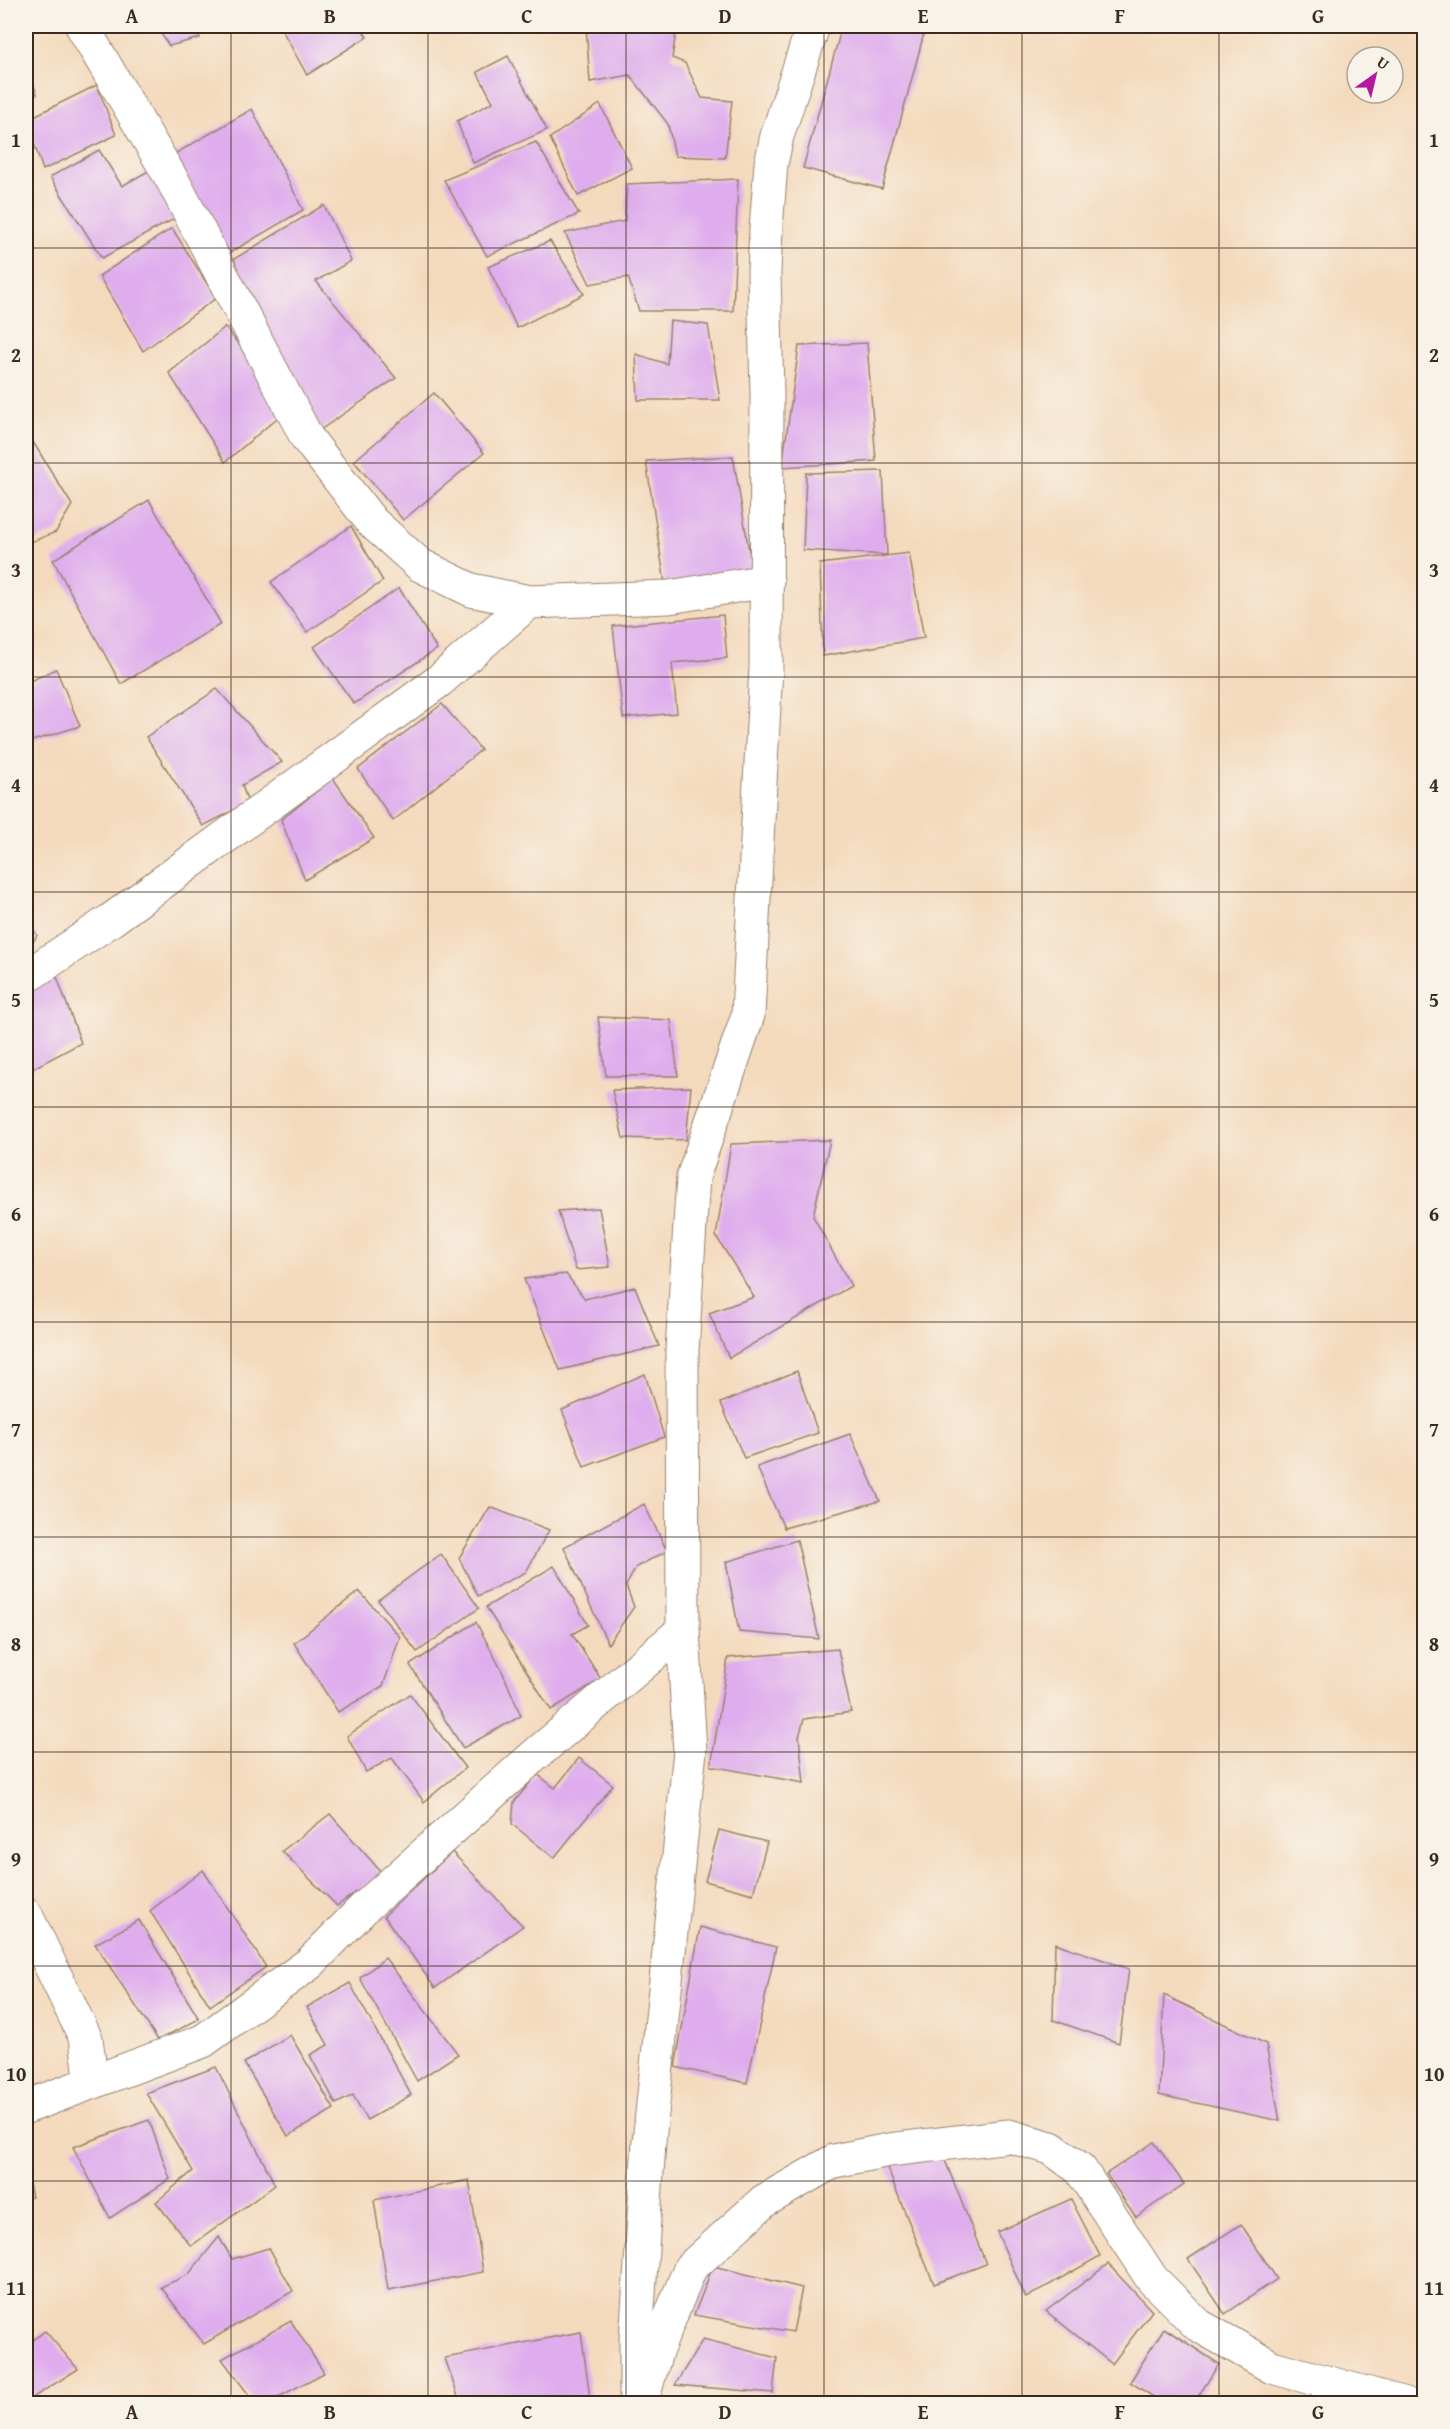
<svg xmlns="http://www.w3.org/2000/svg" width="1450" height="2429" font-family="'Gentium Book Plus',serif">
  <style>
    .building { fill: #dfaded }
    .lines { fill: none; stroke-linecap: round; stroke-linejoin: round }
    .minor-casing { stroke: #98826e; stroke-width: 35 }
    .minor { stroke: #fff; stroke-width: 33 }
    .grid { fill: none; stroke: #3b2a1e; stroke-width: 1.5; stroke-opacity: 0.55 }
    .neatline { fill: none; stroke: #3b2a1e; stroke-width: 2 }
    .grid-label { font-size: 20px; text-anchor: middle; font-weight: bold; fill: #3b2a1e }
  </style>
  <rect width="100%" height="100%" fill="#f7f3e8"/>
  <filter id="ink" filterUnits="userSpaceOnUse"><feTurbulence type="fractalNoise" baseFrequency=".0167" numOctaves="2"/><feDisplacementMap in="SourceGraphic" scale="12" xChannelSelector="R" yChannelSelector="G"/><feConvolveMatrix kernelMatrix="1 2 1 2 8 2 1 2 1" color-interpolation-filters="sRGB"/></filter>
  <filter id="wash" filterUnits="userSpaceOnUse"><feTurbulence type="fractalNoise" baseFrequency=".008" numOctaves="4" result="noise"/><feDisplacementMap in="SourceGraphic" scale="24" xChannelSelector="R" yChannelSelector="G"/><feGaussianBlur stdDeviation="1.35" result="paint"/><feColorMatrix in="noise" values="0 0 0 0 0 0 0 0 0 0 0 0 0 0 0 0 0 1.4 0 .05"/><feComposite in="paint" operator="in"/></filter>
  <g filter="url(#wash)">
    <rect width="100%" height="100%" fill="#f4dabd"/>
    <g id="blocks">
      <g class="building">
        <path d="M156,26H194L200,38L169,46Z"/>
        <path d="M290,26H360L367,37L307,75L282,30Z"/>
        <path d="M586,26H677L672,58L685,63L702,98L732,101L725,158L675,156L668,124L630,75L590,82Z"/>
        <path d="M842,26H926L882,189L803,168Z"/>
        <path d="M508,56L547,130L473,163L457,121L493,102L477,72Z"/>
        <path d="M26,65L37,94L26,99Z"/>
        <path d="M97,85L116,135L43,170L26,120Z"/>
        <path d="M600,104L632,168L578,196L550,138Z"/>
        <path d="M252,109L303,210L226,255L173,155Z"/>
        <path d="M536,142L579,214L487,256L444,180Z"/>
        <path d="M99,150L122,186L157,166L187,212L102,258L50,177Z"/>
        <path d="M738,179L733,311H639L628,277L590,284L565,233L625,221L627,184Z"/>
        <path d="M324,205L351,261L316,281L396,378L320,430L253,316L234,259Z"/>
        <path d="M172,228L216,298L143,351L99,276Z"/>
        <path d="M550,241L584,294L517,328L488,267Z"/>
        <path d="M670,321L708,325L720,400H638L636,354L667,364Z"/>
        <path d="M225,327L289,408L225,462L169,373Z"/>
        <path d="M867,343L876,461L782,467L799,346Z"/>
        <path d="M434,393L484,453L403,520L354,461Z"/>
        <path d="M33,442L72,505L56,532L26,544V444Z"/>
        <path d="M733,456L752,568L667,596L646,461Z"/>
        <path d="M883,471L887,555L803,550L806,473Z"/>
        <path d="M149,500L221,624L121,684L53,560Z"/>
        <path d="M351,526L383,581L307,632L271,582Z"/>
        <path d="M909,553L924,638L823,656L820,564Z"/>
        <path d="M399,588L437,649L354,704L314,647Z"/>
        <path d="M723,615L727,658L672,663L677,713L623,718L613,626Z"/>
        <path d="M56,669L80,726L26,743V683Z"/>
        <path d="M217,689L282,762L242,785L248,803L203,826L146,737Z"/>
        <path d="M442,704L481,750L393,821L358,769Z"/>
        <path d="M333,778L374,838L305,880L281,820Z"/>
        <path d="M26,919L37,935L26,955Z"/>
        <path d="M57,977L81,1043L26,1072V993Z"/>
        <path d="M598,1017L671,1020L678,1076H606Z"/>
        <path d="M691,1087L686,1140L623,1138L612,1090Z"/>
        <path d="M830,1140L813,1216L851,1286L729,1358L709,1313L754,1297L716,1236L731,1144Z"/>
        <path d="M599,1208L610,1267L576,1270L558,1211Z"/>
        <path d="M566,1274L585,1299L635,1287L659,1346L560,1370L524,1279Z"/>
        <path d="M797,1371L818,1433L744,1458L721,1403Z"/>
        <path d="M645,1374L664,1437L584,1467L562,1410Z"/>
        <path d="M850,1434L880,1501L784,1528L757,1467Z"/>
        <path d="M644,1504L667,1551L636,1567L626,1586L634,1607L608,1644L564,1547Z"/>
        <path d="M490,1507L549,1530L526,1572L478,1596L459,1558Z"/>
        <path d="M797,1540L819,1639L739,1632L726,1562Z"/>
        <path d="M441,1554L479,1608L417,1652L378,1600Z"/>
        <path d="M554,1566L588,1625L572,1634L601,1679L551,1710L486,1607Z"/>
        <path d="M359,1591L400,1637L383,1686L338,1712L294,1643Z"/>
        <path d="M476,1622L503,1673L521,1716L463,1748L410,1665Z"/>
        <path d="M838,1649L851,1712L804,1719L799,1737L804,1783L711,1766L728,1658Z"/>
        <path d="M410,1694L465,1768L424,1802L392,1758L366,1772L347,1736Z"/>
        <path d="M579,1758L613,1785L554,1858L512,1824L514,1802L537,1774L555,1788Z"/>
        <path d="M330,1814L382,1873L337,1906L282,1851Z"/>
        <path d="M719,1830L767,1842L753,1894L705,1881Z"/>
        <path d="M452,1852L523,1926L435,1988L384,1916Z"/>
        <path d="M203,1870L266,1967L210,2006L150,1911Z"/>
        <path d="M139,1920L199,2019L158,2040L95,1944Z"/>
        <path d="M700,1927L776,1947L747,2083L675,2067Z"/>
        <path d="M1055,1943L1129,1969L1119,2043L1053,2020Z"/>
        <path d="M385,1958L458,2054L417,2081L360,1978Z"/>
        <path d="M350,1983L411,2095L367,2120L353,2095L336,2104L310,2055L328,2045L307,2007Z"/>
        <path d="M1164,1995L1266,2044L1280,2121L1159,2095Z"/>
        <path d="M290,2035L334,2109L288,2136L244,2063Z"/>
        <path d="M216,2067L275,2185L191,2246L156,2202L193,2171L146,2093Z"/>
        <path d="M149,2120L170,2179L110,2218L73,2147Z"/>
        <path d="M1154,2142L1184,2184L1136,2217L1106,2174Z"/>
        <path d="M943,2155L986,2264L934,2284L886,2165Z"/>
        <path d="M26,2171L32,2197L26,2199Z"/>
        <path d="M469,2180L483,2272L388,2290L374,2200Z"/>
        <path d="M1071,2199L1100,2256L1026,2298L997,2232Z"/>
        <path d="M1241,2224L1277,2279L1225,2314L1188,2259Z"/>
        <path d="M219,2237L232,2259L269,2248L293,2291L204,2344L161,2287L188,2275Z"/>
        <path d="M1108,2264L1152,2311L1112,2364L1046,2311Z"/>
        <path d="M713,2266L802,2288L793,2332L694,2315Z"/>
        <path d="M291,2321L324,2373L267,2403H255L222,2359Z"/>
        <path d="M1164,2328L1219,2364L1194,2403H1163L1130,2382Z"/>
        <path d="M45,2331L78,2369L26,2402V2345Z"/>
        <path d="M581,2332L590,2398L577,2403H460L445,2358Z"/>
        <path d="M703,2339L777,2358L773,2393L675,2385Z"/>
      </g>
    </g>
  </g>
  <g filter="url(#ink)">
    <use href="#blocks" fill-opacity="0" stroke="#98826e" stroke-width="1.5"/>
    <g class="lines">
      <defs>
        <g id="minor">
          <path d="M82,26L174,183L307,438L372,522L420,565L471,590L529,602L669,597L767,581"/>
          <path d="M26,977L111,920L439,681L529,602"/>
          <path d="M26,1915L86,2039L92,2083"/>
          <path d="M26,2107L203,2041L310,1963L365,1907L534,1756L683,1630"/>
          <path d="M646,2387L656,2352L690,2268L764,2201L834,2161L889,2150L1009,2136L1051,2148L1080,2169L1152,2279L1198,2325L1272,2367L1405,2404"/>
          <path d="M636,2404V2340L649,2142L690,1751L683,1630L682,1351L693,1177L748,1015L766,667L767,394L764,272L766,229L771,164L777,136L813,26"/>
        </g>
      </defs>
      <use href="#minor" class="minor-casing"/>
      <use href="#minor" class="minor"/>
    </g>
  </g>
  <path class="grid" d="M231,26V2404M428,26V2404M626,26V2404M824,26V2404M1022,26V2404M1219,26V2404M26,248H1424M26,463H1424M26,677H1424M26,892H1424M26,1107H1424M26,1322H1424M26,1537H1424M26,1752H1424M26,1966H1424M26,2181H1424"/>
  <rect width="1450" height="2429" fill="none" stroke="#f7f3e8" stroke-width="66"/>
  <g transform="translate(1375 75) rotate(34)"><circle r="28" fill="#f7f3e8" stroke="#aca397" stroke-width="1.5"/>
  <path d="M0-4.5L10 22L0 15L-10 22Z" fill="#b5179e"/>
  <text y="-9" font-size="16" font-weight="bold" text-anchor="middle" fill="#3b2a1e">U</text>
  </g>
  <rect x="33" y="33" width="1384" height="2363" class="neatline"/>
  <g class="grid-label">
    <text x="132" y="23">A</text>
    <text x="330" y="23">B</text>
    <text x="527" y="23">C</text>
    <text x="725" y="23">D</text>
    <text x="923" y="23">E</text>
    <text x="1120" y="23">F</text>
    <text x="1318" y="23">G</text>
    <text x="16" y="147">1</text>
    <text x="1434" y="147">1</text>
    <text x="16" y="362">2</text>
    <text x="1434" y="362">2</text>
    <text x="16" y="577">3</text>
    <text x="1434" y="577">3</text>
    <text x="16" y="792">4</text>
    <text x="1434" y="792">4</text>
    <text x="16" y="1007">5</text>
    <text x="1434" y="1007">5</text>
    <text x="16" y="1221">6</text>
    <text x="1434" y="1221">6</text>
    <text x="16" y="1436">7</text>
    <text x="1434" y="1436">7</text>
    <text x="16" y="1651">8</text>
    <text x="1434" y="1651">8</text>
    <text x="16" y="1866">9</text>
    <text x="1434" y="1866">9</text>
    <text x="16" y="2081">10</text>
    <text x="1434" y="2081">10</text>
    <text x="16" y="2295">11</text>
    <text x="1434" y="2295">11</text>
    <text x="132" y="2419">A</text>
    <text x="330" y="2419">B</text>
    <text x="527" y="2419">C</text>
    <text x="725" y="2419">D</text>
    <text x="923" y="2419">E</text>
    <text x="1120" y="2419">F</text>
    <text x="1318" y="2419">G</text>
  </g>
</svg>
